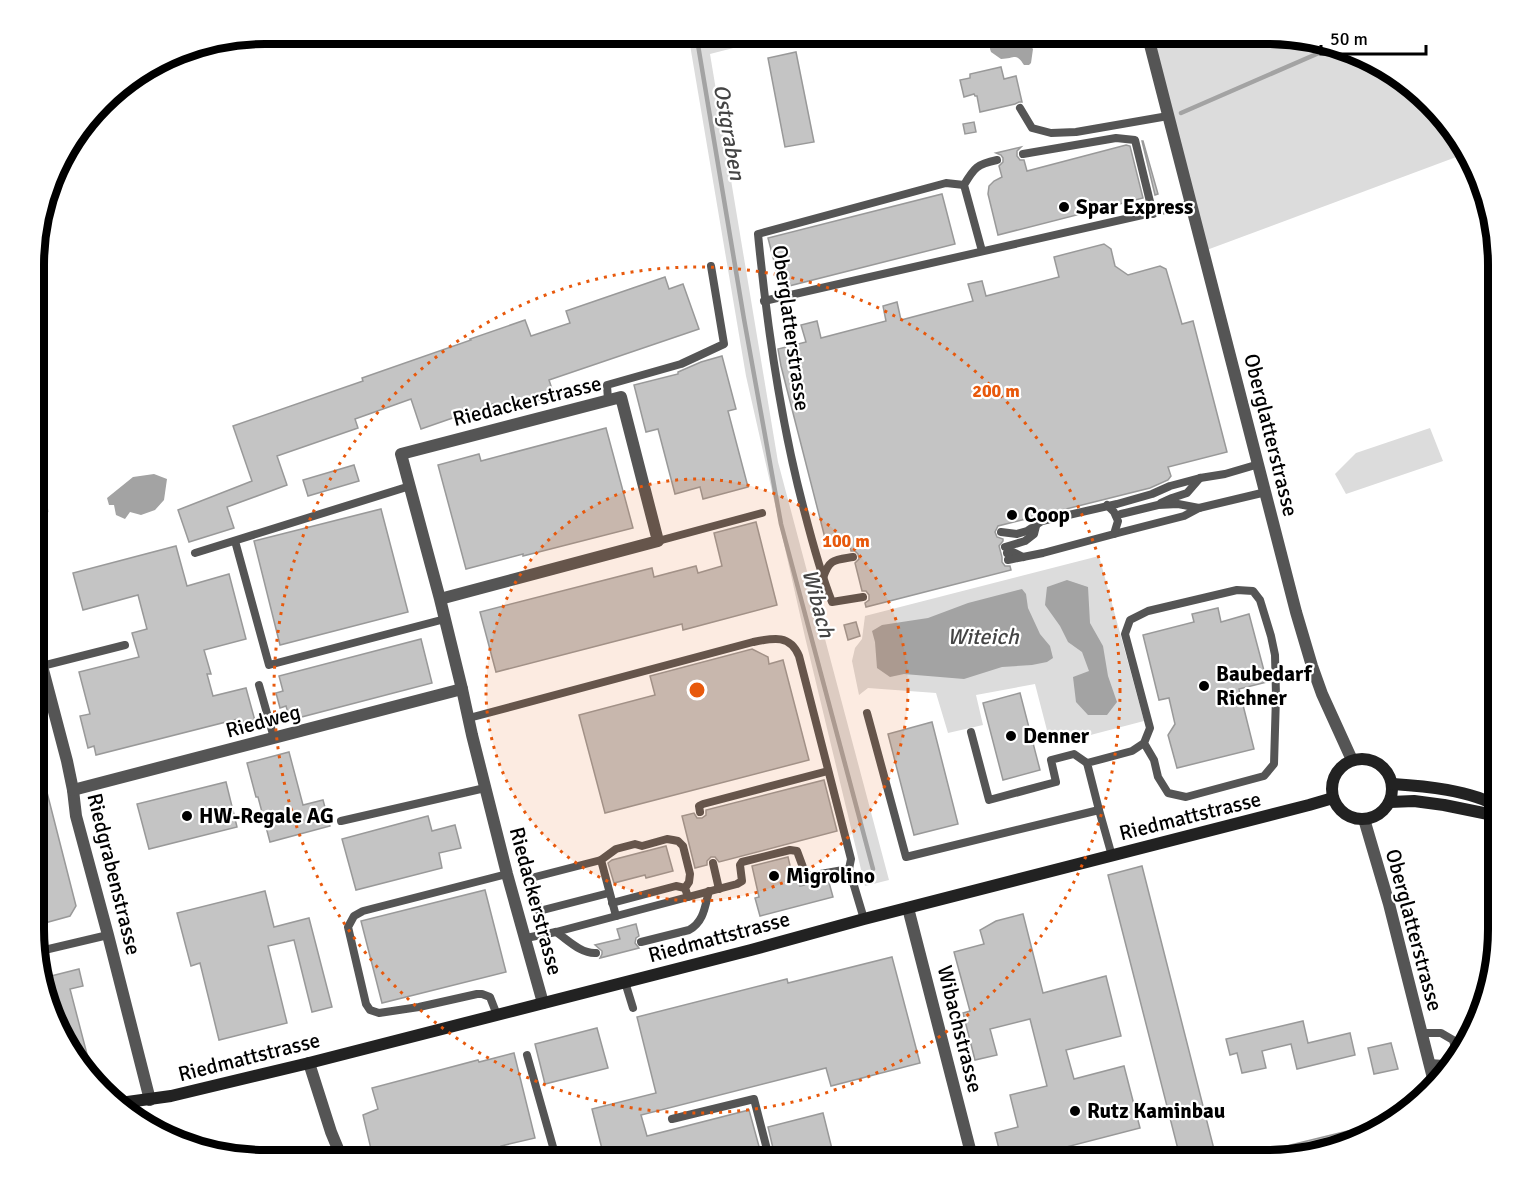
<svg xmlns="http://www.w3.org/2000/svg" width="1531" height="1194" font-family="Signika,sans-serif">
  <style>
    .green { fill: #dcdcdc }
    .water { fill: #a3a3a3 }
    .lines { fill: none; stroke-linecap: round; stroke-linejoin: round }
    .stream { stroke: #a3a3a3; stroke-width: 4.5 }
    .building { fill: #c4c4c4; stroke: #999; stroke-width: 1.5 }
    .service { stroke: #555; stroke-width: 8 }
    .minor { stroke: #555; stroke-width: 12 }
    .tertiary { stroke: #555; stroke-width: 12 }
    .secondary { stroke: #222; stroke-width: 12 }
    .ring { fill: none; stroke: #e8590c; stroke-width: 3; stroke-dasharray: 3 6 }
    .poi-dot { fill: #000; stroke: #fff; stroke-width: 2 }
    .labels { text-anchor: middle; stroke-width: 4.5; stroke-linejoin: round; paint-order: stroke }
    .poi-label { font-size: 21px; font-weight: bold; fill: #000; stroke: #fff; text-anchor: start }
    .street-label { font-size: 21px; fill: #000; stroke: #fff }
    .water-label { font-size: 22px; font-style: italic; fill: #444; stroke: #fff }
    .rim { fill: none; stroke: #000; stroke-width: 8 }
    .centre { fill: #e8590c; stroke: #fff; stroke-width: 3 }
    .ring-label { font-size: 18px; text-anchor: middle; font-weight: bold; fill: #e8590c; stroke: #fff; stroke-width: 4.5; stroke-linejoin: round; paint-order: stroke }
  </style>
  <rect width="100%" height="100%" fill="#fff"/>
  <g class="green">
    <path d="M688,33H743L745,45L710,54L778,462L889,880L865,886L805,637L746,376Z"/>
    <path d="M1147,33H1281L1355,51L1419,91L1467,153L1204,251Z"/>
    <path d="M1430,428L1443,461L1346,494L1335,474L1356,453Z"/>
    <path d="M35,448L38,472L49,512L34,516Z"/>
    <path d="M1099,556L1144,721L1079,738L1050,742L1035,684L976,695L983,725L948,733L936,693L868,688L859,695L852,661L855,648L862,639L865,616Z"/>
  </g>
  <g class="water">
    <path d="M1004,38L1027,41L1033,49L1031,63L1029,65H1024C1016,52 1015,59 1001,59L991,52L990,49C990,42 997,39 1004,38Z"/>
    <path d="M154,474L167,479L164,500L155,510L141,515L130,512L125,519L116,515L114,505H109L107,498L133,477Z"/>
    <path d="M1067,580L1088,587L1090,623L1103,646L1108,676L1117,702L1107,715H1088L1076,702L1073,677L1089,671L1082,652L1068,642L1060,626L1045,605L1047,587Z"/>
    <path d="M1022,589L1026,594L1028,608L1040,634L1050,646L1053,658L1047,662L1032,665L1002,667L964,679L904,674L890,677L877,668L875,642L872,631L882,625L928,618L968,603Z"/>
  </g>
  <g class="lines">
    <g class="stream">
      <path d="M696,33L744,319L781,524L873,869"/>
      <path d="M1181,113L1335,46"/>
      <path d="M34,536L44,609"/>
    </g>
  </g>
  <g class="building">
    <path d="M796,52L814,142L785,147L768,58Z"/>
    <path d="M1001,67L1004,79L1016,76L1022,102H1019L1015,104L980,112L977,96H975L974,94L964,97L960,80L970,78V74Z"/>
    <path d="M974,122L976,132L965,134L963,124Z"/>
    <path d="M1142,141H1143L1158,194L1155,195Z"/>
    <path d="M1126,145L1130,146L1143,198L998,235L988,194L989,186L994,181L1002,177L999,166L1003,162V158L1001,155L996,153L1021,147L1017,151V156L1020,160H1024L1027,171Z"/>
    <path d="M942,194L955,244L781,288L768,238Z"/>
    <path d="M1104,244L1111,249L1115,266L1128,275L1160,266L1166,269L1182,324L1193,321L1227,452L1168,467L1171,476L1168,480L1150,488L998,526L995,532L997,537L1003,539V541L999,546L1002,557V562L1005,566H1010L1011,570L866,607L865,603L869,600V595L866,591H862L855,563L859,559L858,554L855,551H851L848,536L826,542L781,366L778,349L806,342L801,325L817,321L821,338L886,321L883,306L897,302L901,320L973,301L968,284L982,281L986,296L1059,277L1054,257Z"/>
    <path d="M665,277L669,289L683,284L699,329L549,380L554,395L496,415L493,404L421,429L411,399L355,419L358,428L277,456L287,485L227,507L234,528L189,542L178,510L252,481L233,426L363,381L362,378L471,340L470,339L525,320L531,336L570,323L566,311Z"/>
    <path d="M722,356L736,409L728,411L748,487L703,499L700,487L675,494L658,429L646,432L634,385L678,374V372L701,362Z"/>
    <path d="M606,428L633,528L523,556V554L466,569L438,465L479,454L481,461Z"/>
    <path d="M354,465L359,481L308,496L303,480Z"/>
    <path d="M381,509L408,612L280,645L254,541Z"/>
    <path d="M756,522L777,605L683,630L682,624L496,672L480,612L652,568L654,577L696,566L698,573L722,566L714,533Z"/>
    <path d="M176,546L187,586L229,574L246,639L204,650L211,674H207L213,696L246,688L257,728L242,732L238,719L96,755L94,746L88,748L80,716L90,714L79,672L139,657L132,633L147,629L138,595L83,610L73,573Z"/>
    <path d="M1218,608L1221,622L1249,614L1267,682L1239,689L1254,749L1177,768L1168,735L1175,724L1169,698L1159,700L1143,635L1194,622L1192,614Z"/>
    <path d="M856,622L860,636L848,640L844,625Z"/>
    <path d="M421,639L432,683L290,720L286,706L280,708L276,693L283,691L279,676Z"/>
    <path d="M752,649L768,657L769,664L783,660L809,760L605,813L579,715L655,695L650,676Z"/>
    <path d="M1020,693L1040,770L1003,780L983,703Z"/>
    <path d="M932,722L958,824L914,835L888,734Z"/>
    <path d="M289,752L303,805L323,800L330,826L270,842L258,797H256L247,763Z"/>
    <path d="M34,757H38L76,906L70,916L34,926Z"/>
    <path d="M824,780L837,831L719,862L715,857H711L707,861V865L695,868L682,816L694,813L697,818H702L706,815V810Z"/>
    <path d="M226,782L237,827L149,849L137,804Z"/>
    <path d="M428,816L432,831L455,825L461,848L439,853L442,868L356,890L342,839Z"/>
    <path d="M666,846L673,871L646,878L645,875L614,883L608,863L612,860Z"/>
    <path d="M788,857L792,874L797,873L800,886L828,879L833,897L760,916L755,898L759,897L752,866Z"/>
    <path d="M1142,866L1217,1161H1181L1108,875Z"/>
    <path d="M485,890L506,972L382,1003L361,921Z"/>
    <path d="M265,891L274,927L309,918L332,1007L312,1012L294,940L268,946L287,1023L219,1040L200,963L191,966L177,913Z"/>
    <path d="M1023,914L1043,993L1106,976L1121,1036L1066,1050L1074,1079L1124,1066L1140,1128L1012,1161H1002L995,1133L1018,1127L1010,1095L1047,1086L1030,1019L990,1029L997,1055L975,1060L963,1013L970,1011L954,952L984,944L980,930L996,921Z"/>
    <path d="M636,924L639,936L636,938L635,943L639,948L600,958L602,954V951L595,945L620,939L617,929Z"/>
    <path d="M892,957L920,1063L831,1086L826,1068L641,1115L647,1136L749,1110L763,1161H605L592,1109L656,1093L637,1017L787,979L788,983Z"/>
    <path d="M79,969L83,986L70,989L88,1058L79,1060L57,1032L43,978Z"/>
    <path d="M1303,1021L1308,1043L1350,1033L1355,1055L1297,1069L1291,1044L1262,1051L1266,1068L1242,1073L1237,1053L1230,1055L1226,1039Z"/>
    <path d="M597,1028L608,1068L545,1084L535,1044Z"/>
    <path d="M1391,1043L1398,1069L1374,1074L1368,1048Z"/>
    <path d="M514,1053L535,1138L501,1146L504,1161H382L381,1148L371,1149L363,1115L378,1109L372,1088L478,1060L479,1062Z"/>
    <path d="M823,1113L835,1161H776L768,1127Z"/>
    <path d="M1348,1131L1352,1144L1264,1161L1262,1152Z"/>
  </g>
  <g class="lines">
    <g class="service">
      <path d="M1020,108L1032,128L1051,133L1076,132L1168,116"/>
      <path d="M1023,154L1116,138L1135,140L1153,214"/>
      <path d="M982,251L964,185C974,168 977,164 997,160"/>
      <path d="M764,301L1191,204"/>
      <path d="M608,400L607,385L681,364L724,344L711,266"/>
      <path d="M1161,503L1172,498L1187,493L1200,478"/>
      <path d="M1121,514L1158,505L1178,504L1199,508"/>
      <path d="M1001,532L1017,534L1027,531L1042,521L1117,504L1152,494L1170,486L1200,478L1225,474L1259,464"/>
      <path d="M1114,534L1184,516L1199,508L1266,492"/>
      <path d="M235,541L269,665L445,619"/>
      <path d="M658,541L762,513"/>
      <path d="M1005,547L1025,541L1034,534L1036,526"/>
      <path d="M195,553L410,486"/>
      <path d="M1007,553L1013,552L1023,557"/>
      <path d="M1008,560L1043,553L1114,534L1118,521L1114,512L1107,505"/>
      <path d="M823,578C829,559 834,560 853,557"/>
      <path d="M863,597L832,602C820,572 812,541 804,510C780,419 767,327 758,234L946,183L964,185"/>
      <path d="M42,666L125,645"/>
      <path d="M259,685L274,738"/>
      <path d="M867,713L906,857L1099,810L1112,856"/>
      <path d="M469,718L753,642C773,638 790,634 799,656L851,859L849,869"/>
      <path d="M971,732L989,800L1056,782L1051,760L1074,754L1087,763"/>
      <path d="M1099,810L1087,763L1132,751L1144,743L1150,728L1125,634L1130,620L1148,611L1237,590L1253,591L1260,600L1271,636L1275,655L1276,696L1274,764L1264,776L1186,797L1168,793L1158,777L1154,760L1144,743"/>
      <path d="M700,812L699,806L703,804L828,771"/>
      <path d="M341,821L485,788"/>
      <path d="M601,860L531,878L539,911L609,893"/>
      <path d="M713,863L719,889"/>
      <path d="M612,903L676,886L685,888"/>
      <path d="M616,916L601,860L616,849L635,844L642,846L667,839L673,840L678,841L683,846L690,874L689,882L685,888L688,897"/>
      <path d="M556,932C568,940 581,954 596,953"/>
      <path d="M526,938L556,932L737,884L742,881L740,865L742,862L790,850L797,851L804,870L809,876L849,869L864,919"/>
      <path d="M641,942L689,930C704,922 705,906 709,891"/>
      <path d="M36,952L108,935"/>
      <path d="M625,982L633,1008"/>
      <path d="M497,1015L490,997L482,994H477L419,1007L379,1013L370,1010L366,1004L348,927L354,916L363,911L507,874"/>
      <path d="M1421,1033H1441L1453,1040L1457,1056L1444,1064L1429,1063"/>
      <path d="M527,1055L557,1161"/>
      <path d="M672,1119L754,1099L770,1161"/>
    </g>
    <g class="minor">
      <path d="M440,599L658,541L621,397L401,454L440,599L462,689L472,735L507,874L543,1003"/>
      <path d="M34,662L42,666L67,761L73,790L76,816L108,935L150,1100"/>
      <path d="M73,790L462,689"/>
      <path d="M1364,819L1389,904L1435,1086"/>
      <path d="M908,908L973,1161"/>
      <path d="M309,1063L331,1132L343,1161"/>
    </g>
    <path class="tertiary" d="M1147,33L1296,612L1312,666L1322,694L1352,760"/>
    <g class="secondary">
      <circle cx="1362" cy="789" r="30"/>
      <path d="M1393,784C1423,786 1472,790 1498,807"/>
      <path d="M1390,802L1414,801L1444,805L1498,816"/>
      <path d="M113,1104L171,1096L309,1063L751,950L864,919L1309,805L1333,798"/>
    </g>
  </g>
  <circle cx="697" cy="690" r="211" fill="#e8590c" fill-opacity=".12"/>
  <g class="ring">
    <circle cx="697" cy="690" r="211"/>
    <circle cx="697" cy="690" r="423"/>
  </g>
  <g class="poi-dot">
    <circle cx="1064" cy="207" r="6"/>
    <circle cx="1012" cy="515" r="6"/>
    <circle cx="1204" cy="686" r="6"/>
    <circle cx="1011" cy="736" r="6"/>
    <circle cx="187" cy="816" r="6"/>
    <circle cx="774" cy="876" r="6"/>
    <circle cx="1075" cy="1111" r="6"/>
  </g>
  <g class="labels">
    <g class="poi-label">
      <text x="1076" y="214">Spar Express</text>
      <text x="1024" y="522">Coop</text>
      <text x="1216" y="681">Baubedarf<tspan x="1216" dy="24">Richner</tspan></text>
      <text x="1023" y="743">Denner</text>
      <text x="199" y="823">HW-Regale AG</text>
      <text x="786" y="883">Migrolino</text>
      <text x="1087" y="1118">Rutz Kaminbau</text>
    </g>
    <g class="street-label">
      <text transform="translate(791 328) rotate(82)" y="7">Oberglatterstrasse</text>
      <text transform="translate(527 401) rotate(-14)" y="7">Riedackerstrasse</text>
      <text transform="translate(1271 435) rotate(76)" y="7">Oberglatterstrasse</text>
      <text transform="translate(263 721) rotate(-15)" y="7">Riedweg</text>
      <text transform="translate(1190 816) rotate(-14)" y="7">Riedmattstrasse</text>
      <text transform="translate(114 874) rotate(76)" y="7">Riedgrabenstrasse</text>
      <text transform="translate(536 901) rotate(75)" y="7">Riedackerstrasse</text>
      <text transform="translate(1414 930) rotate(75)" y="7">Oberglatterstrasse</text>
      <text transform="translate(719 937) rotate(-15)" y="7">Riedmattstrasse</text>
      <text transform="translate(960 1029) rotate(76)" y="7">Wibachstrasse</text>
      <text transform="translate(249 1057) rotate(-14)" y="7">Riedmattstrasse</text>
    </g>
    <g class="water-label">
      <text transform="translate(730 132) rotate(80)" y="8">Ostgraben</text>
      <text transform="translate(819 603) rotate(75)" y="8">Wibach</text>
      <text x="983" y="644">Witeich</text>
    </g>
  </g>
  <path d="M0 0H1531V1194H0ZM265 44H1267A221 221 0 0 1 1488 265V929A221 221 0 0 1 1267 1150H265A221 221 0 0 1 44 929V265A221 221 0 0 1 265 44Z" fill="#fff" fill-rule="evenodd"/>
  <path class="rim" d="M265 44H1267A221 221 0 0 1 1488 265V929A221 221 0 0 1 1267 1150H265A221 221 0 0 1 44 929V265A221 221 0 0 1 265 44Z"/>
  <circle cx="697" cy="690" r="9" class="centre"/>
  <g class="ring-label">
    <text x="996" y="397">200 m</text>
    <text x="846" y="547">100 m</text>
  </g>
  <path d="M1321 45v9h105v-9" fill="none" stroke="#000000" stroke-width="3"/>
  <text x="1330" y="45" font-size="18" fill="#000000" stroke="#ffffff" stroke-width="4.5" paint-order="stroke">50 m</text>
</svg>
